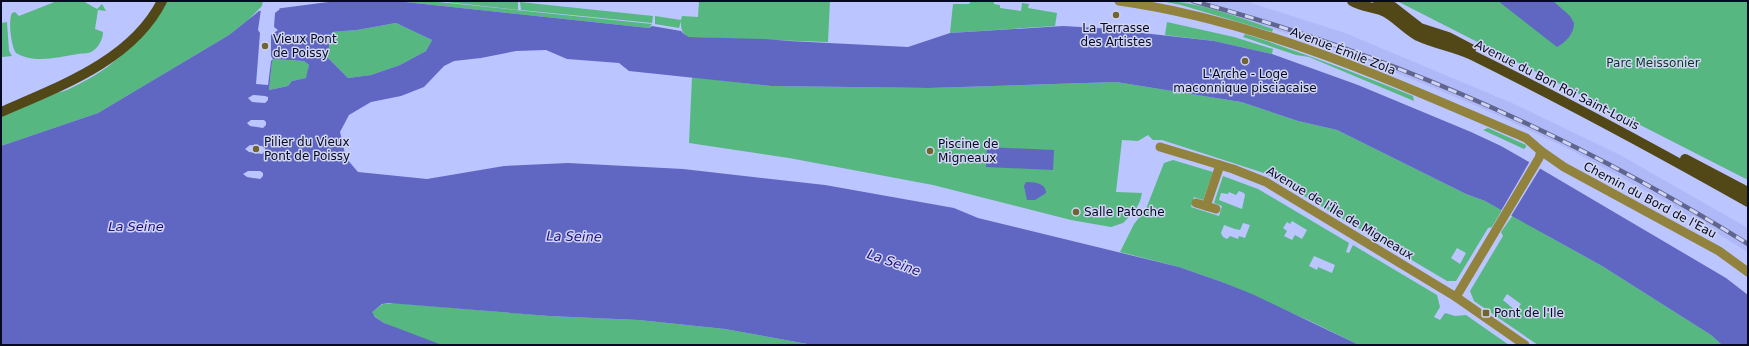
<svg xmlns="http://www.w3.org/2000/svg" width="1749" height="346" font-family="'DejaVu Sans',sans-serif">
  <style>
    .built { fill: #afb9f8 }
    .green { fill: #56b781; fill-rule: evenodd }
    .water { fill: #5f67c3; fill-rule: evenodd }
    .pier { fill: #bbc5ff }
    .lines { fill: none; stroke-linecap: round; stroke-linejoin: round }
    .minor { stroke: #91823e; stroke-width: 9 }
    .major { stroke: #524716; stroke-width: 10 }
    .rail-casing { stroke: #60658e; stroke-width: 4.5 }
    .rail { stroke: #cfd5f2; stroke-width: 3; stroke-dasharray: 9; stroke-linecap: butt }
    .poi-dot { fill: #706431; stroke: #cfd5f2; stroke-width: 1.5 }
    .labels { text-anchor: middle; stroke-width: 3; stroke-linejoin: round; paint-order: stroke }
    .poi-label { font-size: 12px; fill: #070821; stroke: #cfd5f2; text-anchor: start }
    .street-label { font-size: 12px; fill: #070821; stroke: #cfd5f2 }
    .park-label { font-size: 12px; fill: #04381f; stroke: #cfd5f2 }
    .water-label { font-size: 13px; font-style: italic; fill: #210b7e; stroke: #cfd5f2 }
  </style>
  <rect width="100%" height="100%" fill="#bbc5ff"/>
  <path class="built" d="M1178,1H1245L1345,33L1512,103L1620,155L1748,228V252L1661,199L1567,148L1495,114L1434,88L1349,54L1218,11Z"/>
  <g class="green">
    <path d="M57,1H83L97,9L102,4L106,11L98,10L95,29L103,32C103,39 98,49 91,52C87,54 82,53 78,54C59,57 34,64 16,53C11,46 8,20 12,13L15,12L19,16Z"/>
    <path d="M167,1H263L262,6L249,19L229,35L98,113L1,146V114L52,92C63,94 71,88 81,83C117,65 146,35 167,1Z"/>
    <path d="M396,1H429L652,24L649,28Z"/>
    <path d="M437,1H512L518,2V10Z"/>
    <path d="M699,1H830L828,42L689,37C681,33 681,29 681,21L679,28L655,24V16L681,20L682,16L698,17Z"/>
    <path d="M971,1H994V4L1000,5V8L1021,11L1022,3L1029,4L1028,8L1057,13L1055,26L950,33L953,4H969Z"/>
    <path d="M1161,1C1199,1 1237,17 1273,29L1272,32L1181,5Z"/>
    <path d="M1397,1H1748V180Z"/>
    <path d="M520,2L653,16L652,23L521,10Z"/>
    <path d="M7,22L9,51L12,56L2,57L1,23Z"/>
    <path d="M1167,22L1234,37L1273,49L1272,54L1214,41L1165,35Z"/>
    <path d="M396,23L432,40L426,51L400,65L371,75L348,78L327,57L332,32L357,30Z"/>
    <path d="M1245,34C1302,52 1358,74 1413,96L1414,101L1309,57L1296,55L1243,37Z"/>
    <path d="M273,59L304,61L309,65L307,78L292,81L288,86L269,90L272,61Z"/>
    <path d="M692,77L771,86L928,88L1116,82L1241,102L1298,121L1337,130L1466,194L1485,201L1502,210L1492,227L1488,228L1456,281H1447L1267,174L1162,140H1153L1148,135L1138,141L1122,140L1116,192L1142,193L1140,201L1135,211L1123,223L1111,227L1071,220L933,185L789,158L689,143ZM1457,248L1466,253L1460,264L1451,258Z"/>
    <path d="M1488,128L1526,145V147L1524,149L1483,130Z"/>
    <path d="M1173,160L1213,172L1203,200L1194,197L1191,207L1219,216L1222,206L1214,203L1223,176L1258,189L1349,243L1346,252L1349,253L1353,245L1437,295L1440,307L1434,317L1440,320L1445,313L1455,316L1466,315L1509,345H1359L1312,322L1222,282L1179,267L1120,252L1134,224L1146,209L1164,163ZM1239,191L1244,193L1245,195L1242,209L1219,200L1221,193L1228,194L1229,192L1236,195ZM1292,221L1307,230L1302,239L1295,235L1292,240L1284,236L1287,231L1283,228L1287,222L1290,224ZM1243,223L1250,225L1245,238L1239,236L1238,239L1230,236L1227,239L1223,237L1221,233L1224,225L1235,229L1240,230ZM1314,256L1335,265L1332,273L1318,267L1317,270L1309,266Z"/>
    <path d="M1513,215L1548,236L1602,266L1711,335L1722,345H1538L1474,301L1470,291L1503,236L1501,232ZM1507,294L1521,304L1516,311L1503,300Z"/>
    <path d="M396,303L549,316L639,320L725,329L813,345H442C422,338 383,328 371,312L383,304Z"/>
  </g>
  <g class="water">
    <path d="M336,1H396L649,28L652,26L681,31L684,34L689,37L765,39L789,41L908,47L950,33L1063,26L1098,28L1214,41L1272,54L1358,85L1471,132L1501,146L1529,162L1726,278L1748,295V345H1722L1711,335L1602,266L1485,201L1466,194L1337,130L1298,121L1241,102L1116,82L929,88L771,86L629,71L619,63L567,59L546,50L516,51L481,58L454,61L444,66L424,87L401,96L371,102L349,115L340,132L346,158L358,172L427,179L504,166L568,163L683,169L825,185L954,208L978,218L1179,267L1222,282L1252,294L1359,345H813L725,329L639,320L549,316L389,303L382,304L372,312L375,317L384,323L442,345H1V146L98,113L229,35L259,11ZM396,23L432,40L426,51L400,65L371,75L348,78L327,57L332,32L357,30ZM273,59L304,61L309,65L306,78L292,81L288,86L269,90L272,62ZM253,95L265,96L268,97V100L265,103L252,102L248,98ZM251,120H264L266,122V125L263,128L250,126L247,123ZM250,145L262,146L265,148V151L262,154L249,152L245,149ZM248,171H260L263,173V176L260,179L247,177L243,174Z"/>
    <path d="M1498,1H1553L1570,16L1574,23C1574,34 1566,42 1557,47Z"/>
    <path d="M987,147L1054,150L1053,170L986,167Z"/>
    <path d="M1026,182C1034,182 1046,183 1046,193L1035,200H1027L1024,186Z"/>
  </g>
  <g class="pier">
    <path d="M276,6L280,9L275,13L274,27L278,30L271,35V56L273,59L271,61L268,85L256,84L260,33L258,30L261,9Z"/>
    <path d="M1530,161L1541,167L1511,216L1501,211Z"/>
  </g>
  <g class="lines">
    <g class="minor">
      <path d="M1119,1C1262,21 1394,82 1526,138L1541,151L1539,158L1456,297"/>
      <path d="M1160,147L1233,169L1266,182L1456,297L1525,345"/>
      <path d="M1541,151L1564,167L1719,251L1748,272"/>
      <path d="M1196,203L1206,206L1220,165"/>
      <path d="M1206,206L1216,209"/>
    </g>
    <g class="major">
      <path d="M1352,1C1362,7 1373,7 1383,11C1396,17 1405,29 1418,36C1435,44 1455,47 1472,55C1565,101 1658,151 1748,202"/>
      <path d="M1378,1L1393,7L1420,28L1448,37L1471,49"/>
      <path d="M1,112C58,87 132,61 162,1"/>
      <path d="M1685,159L1748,192"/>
    </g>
    <defs>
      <path id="rail" d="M1193,1C1389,54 1576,137 1748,244"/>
    </defs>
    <use href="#rail" class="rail-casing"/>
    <use href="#rail" class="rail"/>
  </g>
  <g class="poi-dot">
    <circle cx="1116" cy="15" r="4"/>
    <circle cx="265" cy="46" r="4"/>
    <circle cx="1245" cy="61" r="4"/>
    <circle cx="256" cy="149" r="4"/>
    <circle cx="930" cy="151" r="4"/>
    <circle cx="1076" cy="212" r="4"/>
    <rect x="1482" y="309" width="8" height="8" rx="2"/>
  </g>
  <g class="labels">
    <g class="poi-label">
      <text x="1116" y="32" text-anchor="middle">La Terrasse<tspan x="1116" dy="14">des Artistes</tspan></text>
      <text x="273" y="43">Vieux Pont<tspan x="273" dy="14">de Poissy</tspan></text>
      <text x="1245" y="78" text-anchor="middle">L'Arche - Loge<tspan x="1245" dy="14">maconnique pisciacaise</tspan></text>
      <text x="264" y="146">Pilier du Vieux<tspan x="264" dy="14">Pont de Poissy</tspan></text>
      <text x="938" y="148">Piscine de<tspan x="938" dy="14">Migneaux</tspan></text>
      <text x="1084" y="216">Salle Patoche</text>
      <text x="1494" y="317">Pont de l'Ile</text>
    </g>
    <g class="street-label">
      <text transform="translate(1343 51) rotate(21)" y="4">Avenue Émile Zola</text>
      <text transform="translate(1557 85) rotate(27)" y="4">Avenue du Bon Roi Saint-Louis</text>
      <text transform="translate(1650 200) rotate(28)" y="4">Chemin du Bord de l'Eau</text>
      <text transform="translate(1340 213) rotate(31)" y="4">Avenue de l'Île de Migneaux</text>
    </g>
    <g class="park-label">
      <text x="1653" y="67">Parc Meissonier</text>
    </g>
    <g class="water-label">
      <text x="136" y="231">La Seine</text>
      <text transform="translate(574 236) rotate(1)" y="5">La Seine</text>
      <text transform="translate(894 262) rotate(19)" y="5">La Seine</text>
    </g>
  </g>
  <rect width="1749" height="346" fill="none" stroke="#070821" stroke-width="4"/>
</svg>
